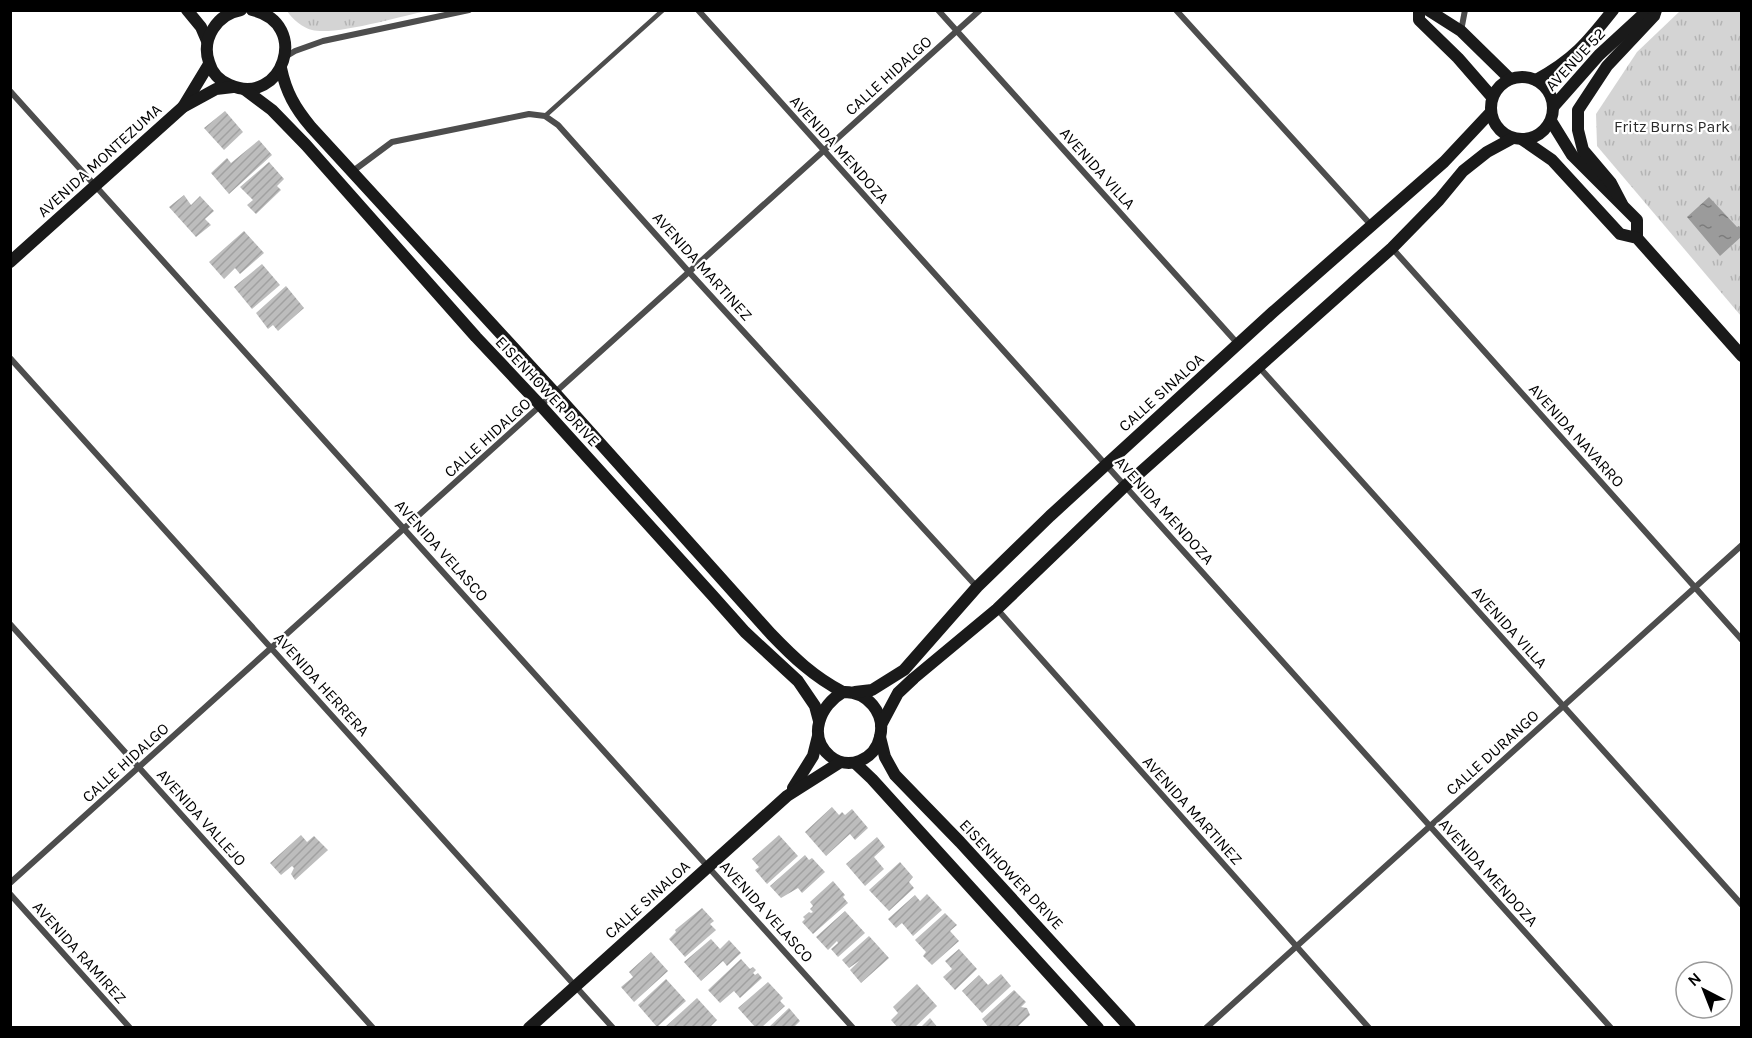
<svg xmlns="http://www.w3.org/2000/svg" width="1752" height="1038" font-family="Karla,sans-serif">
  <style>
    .park { fill: url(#park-tufts) }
    .water { fill: url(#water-ripples) }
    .building { fill: url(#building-hatch) }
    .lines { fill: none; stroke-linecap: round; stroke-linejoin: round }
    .lane { stroke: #4d4d4d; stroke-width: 4.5 }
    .street { stroke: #4d4d4d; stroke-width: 6 }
    .secondary { stroke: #1a1a1a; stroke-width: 12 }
    .labels { text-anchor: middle; stroke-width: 4.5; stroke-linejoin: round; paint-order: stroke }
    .street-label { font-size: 16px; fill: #000; stroke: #fff }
    .park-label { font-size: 16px; fill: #2b2b2b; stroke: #fff }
  </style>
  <defs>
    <pattern id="park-tufts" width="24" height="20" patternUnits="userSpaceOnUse" patternTransform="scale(1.5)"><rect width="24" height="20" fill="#d4d4d4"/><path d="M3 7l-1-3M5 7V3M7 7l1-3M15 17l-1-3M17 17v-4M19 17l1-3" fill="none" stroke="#b4b4b4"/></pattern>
    <pattern id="water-ripples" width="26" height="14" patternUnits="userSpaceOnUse" patternTransform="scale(1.5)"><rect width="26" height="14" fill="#9b9b9b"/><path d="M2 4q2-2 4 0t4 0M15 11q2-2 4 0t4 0" fill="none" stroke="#7c7c7c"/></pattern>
    <pattern id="building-hatch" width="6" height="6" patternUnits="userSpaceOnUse" patternTransform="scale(1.5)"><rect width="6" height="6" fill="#bdbdbd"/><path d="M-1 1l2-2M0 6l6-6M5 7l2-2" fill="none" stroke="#a1a1a1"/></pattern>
  </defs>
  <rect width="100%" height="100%" fill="#fff"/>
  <g class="park">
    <path d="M287,11H427C401,16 335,36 312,30C303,28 292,19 287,11Z"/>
    <path d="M1680,11H1741V316L1597,146L1596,114L1637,52Z"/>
  </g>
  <path class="water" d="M1709,197L1737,227L1739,226L1741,229V237L1720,256L1687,217Z"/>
  <g class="building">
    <path d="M225,111L243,132L224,150L204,128Z"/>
    <path d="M259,140L272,155L229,194L211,173L227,158L231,163Z"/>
    <path d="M269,162L284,179L277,186L281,190L256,214L247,205L253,200L240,187Z"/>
    <path d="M184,195L191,205L200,196L214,211L205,219L211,225L196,237L169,207Z"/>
    <path d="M244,231L264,253L240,274L235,268L224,279L209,262Z"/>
    <path d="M262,264L280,285L252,309L234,287Z"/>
    <path d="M286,286L304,308L278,331L273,325L268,329L256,313Z"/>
    <path d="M832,807L839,815L842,812L845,815L852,809L868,828L855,840L850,834L826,856L805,832Z"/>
    <path d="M301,835L307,842L314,836L328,850L295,880L291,874L294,868L292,866L281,875L270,863Z"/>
    <path d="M779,835L798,856L767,884L755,870L759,867L752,859Z"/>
    <path d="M877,837L885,847L874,857L884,869L865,886L846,864Z"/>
    <path d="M805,855L809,860L812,858L825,872L802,893L798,888L781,898L770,886Z"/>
    <path d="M900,862L913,877L909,882L914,888L889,911L869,890Z"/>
    <path d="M833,881L845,895L843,897L848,903L813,934L802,922L805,919L803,917L809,912L811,913L813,912L810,909L813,906L810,902Z"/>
    <path d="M927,894L942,910L913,936L902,923L896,928L888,919L915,895L920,901Z"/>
    <path d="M702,908L714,921L710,924L716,930L685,957L669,939L676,932L675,930Z"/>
    <path d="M845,911L865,933L838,957L831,949L838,943L837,941L828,950L816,937Z"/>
    <path d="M945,913L957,925L950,931L959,941L932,965L923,956L926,952L915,940Z"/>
    <path d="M869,936L889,958L861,983L850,970L859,961L849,968L842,960Z"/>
    <path d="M711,939L720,949L729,940L741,953L727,966L723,961L701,981L684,962Z"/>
    <path d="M959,949L977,969L955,990L943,977L952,969L945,961Z"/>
    <path d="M651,952L668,971L634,1002L621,987L633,977L629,972Z"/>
    <path d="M741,959L750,969L753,967L756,970L753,973L755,975L758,973L762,978L740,998L734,991L720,1003L708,990Z"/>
    <path d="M1001,974L1011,986L982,1013L962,991L979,975L988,985Z"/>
    <path d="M666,979L686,1001L657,1027L638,1005Z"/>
    <path d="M768,982L783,998L780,1001L785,1006L761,1028H756L738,1008Z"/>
    <path d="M917,984L937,1006L914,1028H898L891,1020L898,1013L893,1007Z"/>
    <path d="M1014,990L1026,1002L1021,1007L1027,1008L1030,1015L1016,1028H989L982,1019Z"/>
    <path d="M697,998L717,1020L709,1028H664Z"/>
    <path d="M789,1008L800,1021L793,1028H768Z"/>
    <path d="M930,1018L938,1028H920Z"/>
  </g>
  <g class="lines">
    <path class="lane" d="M545,116L663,10"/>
    <g class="street">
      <path d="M698,10L1611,1028"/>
      <path d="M938,10L1238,344"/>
      <path d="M1176,10L1371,225"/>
      <path d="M1461,31L1465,10"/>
      <path d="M285,57L295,51L323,41L469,10"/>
      <path d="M10,91L853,1028"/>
      <path d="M353,171L392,142L529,114L545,116L558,125L689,272L977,587"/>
      <path d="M1392,248L1742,640"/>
      <path d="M10,358L613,1028"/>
      <path d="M1259,367L1742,905"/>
      <path d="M997,609L1369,1028"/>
      <path d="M10,624L373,1028"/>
      <path d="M10,883L980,10"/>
      <path d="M10,894L130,1028"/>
      <path d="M1206,1028L1742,545"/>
    </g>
    <g class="secondary">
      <path d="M187,10L201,27L207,41"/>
      <path d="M241,10C217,14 201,39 209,62C212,73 220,81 230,85C282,108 312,23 252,10"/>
      <path d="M1419,10V20L1458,58L1492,97"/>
      <path d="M1428,10L1461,31L1510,79"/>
      <path d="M281,68C286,92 295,108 311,127L556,394L771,634C793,657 814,677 843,692"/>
      <circle cx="1522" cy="108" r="31"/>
      <path d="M1536,80C1573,60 1587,43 1613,10"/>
      <path d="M244,89L272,110L306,145L476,337L541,406L713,596L745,632L798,681L815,706L819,721"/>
      <path d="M183,107L209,64"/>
      <path d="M1553,107L1599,55L1648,10"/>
      <path d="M1551,121L1572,155L1637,220V238"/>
      <path d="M1523,140L1552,160L1620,234L1637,238L1742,356"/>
      <path d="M1622,204L1611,183L1583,150L1578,130V110L1607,66L1654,16L1656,10"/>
      <path d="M10,262L183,107L216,89L233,87"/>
      <path d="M843,692C867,691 886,713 880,737C875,760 848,771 830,756C807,737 820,705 843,692Z"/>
      <path d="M855,692L872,690L904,670L977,587L1050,516L1273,312L1444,162L1490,113"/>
      <path d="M881,725L898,693L914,678L997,609L1125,486L1392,248L1439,200L1463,171L1487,152L1511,139"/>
      <path d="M880,737L885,757L895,775L960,842L1130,1028"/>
      <path d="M855,763L872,779L1098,1028"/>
      <path d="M793,788L813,756L818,736"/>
      <path d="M529,1028L787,796L839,763"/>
    </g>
  </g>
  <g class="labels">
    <g class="street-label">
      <text transform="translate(1575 59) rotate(-47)" y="6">AVENUE 52</text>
      <text transform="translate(888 75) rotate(-42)" y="6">CALLE HIDALGO</text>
      <text transform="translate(840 149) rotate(48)" y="6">AVENIDA MENDOZA</text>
      <text transform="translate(99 160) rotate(-42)" y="6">AVENIDA MONTEZUMA</text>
      <text transform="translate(1098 168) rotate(48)" y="6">AVENIDA VILLA</text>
      <text transform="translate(703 266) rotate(48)" y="6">AVENIDA MARTINEZ</text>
      <text transform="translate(548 391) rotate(47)" y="6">EISENHOWER DRIVE</text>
      <text transform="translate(1161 392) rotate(-42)" y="6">CALLE SINALOA</text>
      <text transform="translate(1577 435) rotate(48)" y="6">AVENIDA NAVARRO</text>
      <text transform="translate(487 437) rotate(-42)" y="6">CALLE HIDALGO</text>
      <text transform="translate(1165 510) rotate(48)" y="6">AVENIDA MENDOZA</text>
      <text transform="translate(442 550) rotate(48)" y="6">AVENIDA VELASCO</text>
      <text transform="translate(1510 627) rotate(48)" y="6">AVENIDA VILLA</text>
      <text transform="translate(322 684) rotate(48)" y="6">AVENIDA HERRERA</text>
      <text transform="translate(1492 752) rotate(-42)" y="6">CALLE DURANGO</text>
      <text transform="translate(125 762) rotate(-42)" y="6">CALLE HIDALGO</text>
      <text transform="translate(1193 810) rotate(48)" y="6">AVENIDA MARTINEZ</text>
      <text transform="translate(202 817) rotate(48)" y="6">AVENIDA VALLEJO</text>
      <text transform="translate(1489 872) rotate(48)" y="6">AVENIDA MENDOZA</text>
      <text transform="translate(1012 874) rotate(47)" y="6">EISENHOWER DRIVE</text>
      <text transform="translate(647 899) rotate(-42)" y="6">CALLE SINALOA</text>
      <text transform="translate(767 911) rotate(48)" y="6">AVENIDA VELASCO</text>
      <text transform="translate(80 952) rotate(48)" y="6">AVENIDA RAMIREZ</text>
    </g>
    <g class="park-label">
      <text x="1672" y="132">Fritz Burns Park</text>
    </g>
  </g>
  <rect width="1752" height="1038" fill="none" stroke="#000000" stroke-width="24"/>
  <g transform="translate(1704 990) rotate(318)"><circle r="28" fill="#ffffff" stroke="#999999" stroke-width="1.5"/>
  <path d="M0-4.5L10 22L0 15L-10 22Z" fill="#000000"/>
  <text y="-9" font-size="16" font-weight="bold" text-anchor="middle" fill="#000000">N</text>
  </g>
</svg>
